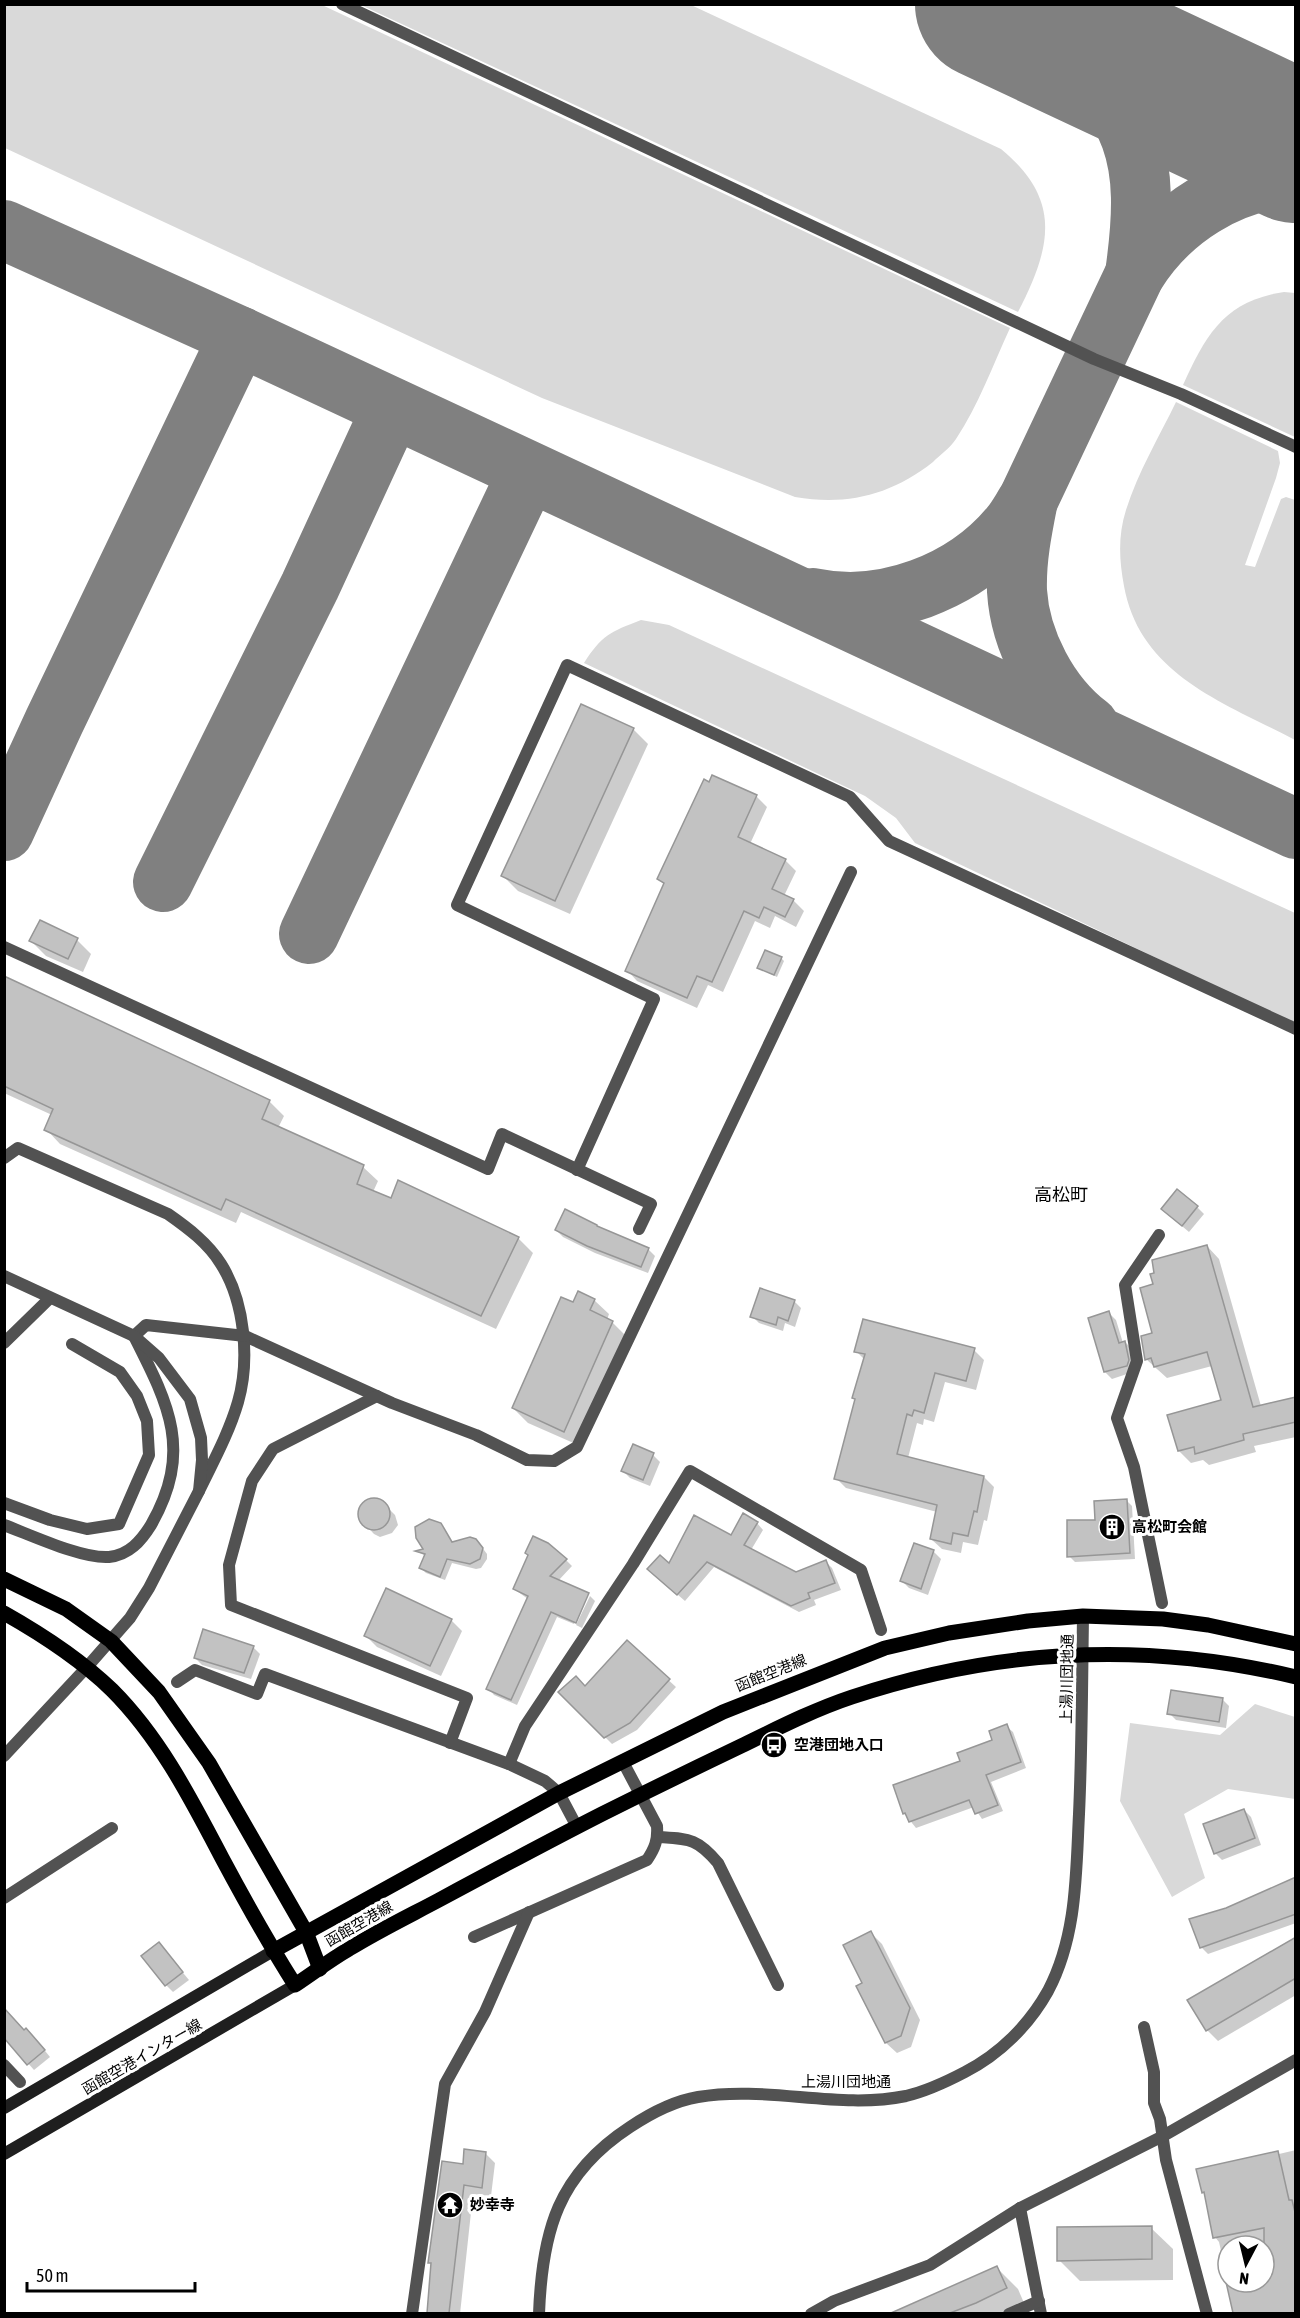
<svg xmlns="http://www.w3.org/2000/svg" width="1300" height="2318" font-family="'Asap Condensed','Noto Sans JP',sans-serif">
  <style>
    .green { fill: #d9d9d9 }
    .shadow { fill: #0003; fill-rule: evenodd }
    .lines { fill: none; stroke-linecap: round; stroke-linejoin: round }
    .taxiway { stroke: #808080; stroke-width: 60 }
    .runway { stroke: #808080; stroke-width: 152 }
    .building { fill: #c2c2c2; stroke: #969696; stroke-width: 1.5 }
    .service { stroke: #525252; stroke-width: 12 }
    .minor { stroke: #525252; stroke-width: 12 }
    .tertiary { stroke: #525252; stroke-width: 12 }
    .secondary { stroke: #1f1f1f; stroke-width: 12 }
    .primary { stroke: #000; stroke-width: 15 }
    .labels { text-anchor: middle; stroke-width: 6; stroke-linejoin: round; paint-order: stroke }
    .poi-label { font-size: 15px; font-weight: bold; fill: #000; stroke: #fff; text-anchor: start }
    .street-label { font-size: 15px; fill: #000; stroke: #fff }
    .quarter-label { font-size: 18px; fill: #000; stroke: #fff }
  </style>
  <rect width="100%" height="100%" fill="#fff"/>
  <g class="green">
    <path d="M5,4L322,5L1010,328C993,365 978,406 956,439C950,448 940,455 933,462C891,495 847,506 795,497L542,398L5,148Z"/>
    <path d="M361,5H691L1001,149C1063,200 1051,248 1018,312Z"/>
    <path d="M1284,292L1295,293V437L1183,385C1206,334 1225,301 1284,292Z"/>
    <path d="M1176,402L1278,451L1280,463L1276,478L1245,565L1255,567L1281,499L1286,497L1295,500V740C1225,703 1140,675 1124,586C1119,560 1118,535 1126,510C1138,472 1159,437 1176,402Z"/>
    <path d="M641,620L669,625L1295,913V1024L915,843L896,818L865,796L584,663C602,635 610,632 641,620Z"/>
    <path d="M1255,1704L1295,1717V1799L1228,1789L1184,1814L1205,1878L1172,1897L1120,1801L1130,1723L1220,1735Z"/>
  </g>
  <g class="shadow">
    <path d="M633,729L648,744L570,914L518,891L503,876Z"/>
    <path d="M756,796L767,807L750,844L785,860L796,871L784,896L793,900L804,911L796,927L775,916L770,928L755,921L723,992L708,985L697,1008L637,981L627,970L665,885L659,879Z"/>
    <path d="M77,940L91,954L83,972L46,956L31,941Z"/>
    <path d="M781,958L784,961L777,977L759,968Z"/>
    <path d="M4,977L269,1101L284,1116L278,1128L363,1167L378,1181L373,1192L518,1238L533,1253L496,1329L241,1212L236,1223L60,1144L46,1129L52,1115L4,1093Z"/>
    <path d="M1197,1207L1204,1214L1189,1232L1170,1216Z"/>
    <path d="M596,1226L648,1249L655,1256L648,1273L595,1253L563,1237L556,1230Z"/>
    <path d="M1207,1246L1219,1259L1261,1406L1296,1398V1437L1254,1446L1256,1452L1209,1465L1203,1460L1191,1463L1179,1451L1222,1401L1212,1366L1167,1378L1147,1360L1143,1337L1154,1334L1155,1285Z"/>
    <path d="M594,1300L609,1314L607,1320L612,1322L627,1337L578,1445L528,1423L513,1408L574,1304Z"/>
    <path d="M794,1301L801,1308L795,1327L785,1323L783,1331L759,1323L752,1316Z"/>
    <path d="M1109,1313L1116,1320L1123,1343L1125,1342L1132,1349L1133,1372L1112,1379L1105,1372Z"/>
    <path d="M974,1350L984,1360L976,1390L945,1382L934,1422L924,1419L923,1425L917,1423L908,1458L984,1477L994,1487L987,1521L984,1520L978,1545L963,1542L961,1553L942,1549L931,1539L937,1512L846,1488L836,1478L857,1401L854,1398L865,1360L856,1351Z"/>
    <path d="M653,1455L660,1462L650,1486L630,1478L623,1471Z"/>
    <path d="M370,1500L383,1503L395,1515L398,1525L392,1533L380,1537L374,1534L362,1521L361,1509Z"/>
    <path d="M1126,1500L1132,1506L1135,1559L1075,1562L1069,1556L1096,1521Z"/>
    <path d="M757,1523L763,1530L751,1550L795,1573L826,1562L832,1568L841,1590L814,1600L816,1605L799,1612L714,1567L685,1601L656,1576L669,1565Z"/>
    <path d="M440,1525L453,1543L481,1546L487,1554V1559L481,1568L476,1569L452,1563L445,1580L426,1573L421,1568L426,1556L418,1552L425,1550Z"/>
    <path d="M915,1545L934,1552L941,1559L928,1595L909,1588L902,1581Z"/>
    <path d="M566,1560L572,1566L558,1581L589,1595H587L574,1624L557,1617L517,1705L494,1695L488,1688L528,1599L514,1589Z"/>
    <path d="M590,1596L595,1601L582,1628L576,1625Z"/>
    <path d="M451,1620L462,1631L441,1676L377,1647L366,1636Z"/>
    <path d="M627,1642L676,1687L637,1730L612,1744L560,1692L585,1688Z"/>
    <path d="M253,1647L260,1654L251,1679L202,1665L195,1658Z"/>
    <path d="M1222,1699L1229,1706L1226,1728L1176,1720L1169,1713Z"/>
    <path d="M1006,1726L1013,1732L1026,1768L991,1782L1003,1811L982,1819L974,1807L916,1828L904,1813L962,1762L994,1741Z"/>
    <path d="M1244,1810L1251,1817L1261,1845L1222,1860L1215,1853Z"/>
    <path d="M1296,1879V1923L1208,1954L1201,1947L1226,1909Z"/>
    <path d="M871,1933L882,1944L920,2020L911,2047L897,2053L886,2043L858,1987L864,1983Z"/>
    <path d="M1296,1938V1995L1218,2041L1207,2030Z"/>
    <path d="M159,1944L189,1980L173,1992L166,1985Z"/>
    <path d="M24,2032L32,2035L50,2057L34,2070L4,2036Z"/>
    <path d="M1296,2150V2314H1235L1219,2242L1215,2237L1206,2196L1203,2192L1279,2154ZM1228,2246H1264V2282H1228Z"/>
    <path d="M486,2154L495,2163L491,2196L473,2194L460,2314H428L432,2264L430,2262L464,2165Z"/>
    <path d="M1151,2228L1173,2249V2280L1080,2281L1059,2260Z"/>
    <path d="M997,2268L1018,2289L1027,2310L1019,2314H895Z"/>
  </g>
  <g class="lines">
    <g class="taxiway">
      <path d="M1047,31C1136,112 1152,154 1135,274"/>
      <path d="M4,230L239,336L1296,829"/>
      <path d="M1028,500C1022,530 1016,560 1017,591C1020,641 1049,696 1089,726"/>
      <path d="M813,598C884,613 964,582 1010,527C1017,519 1022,509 1028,500L1135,274C1170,218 1229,181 1296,176"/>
      <path d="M4,831L54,722L239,336"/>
      <path d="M163,882L310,586L392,408"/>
      <path d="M309,934L528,472"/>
    </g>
    <path class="runway" d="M991,4L1296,147"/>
  </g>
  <g class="building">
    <path d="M581,704L634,728L555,901L501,876Z"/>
    <path d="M712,775L757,795L738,837L786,859L772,889L794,899L785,917L764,907L759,918L744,911L712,982L697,976L687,998L625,971L664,883L657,879L704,779L709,782Z"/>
    <path d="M40,920L78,938L68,959L29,941Z"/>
    <path d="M765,950L782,957L774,975L757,968Z"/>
    <path d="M4,976L270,1100L262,1119L364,1165L357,1184L391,1198L398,1180L519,1237L481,1316L226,1199L221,1210L44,1130L53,1109L4,1086Z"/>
    <path d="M1177,1189L1198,1206L1182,1226L1161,1209Z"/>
    <path d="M565,1209L597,1225V1226L649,1248L641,1267L587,1246L555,1230Z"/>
    <path d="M1207,1245L1253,1407L1296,1397V1422L1243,1434L1244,1440L1195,1454L1194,1447L1178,1451L1167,1415L1221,1400L1207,1352L1154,1367L1151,1358L1145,1360L1141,1336L1152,1333L1140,1288L1153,1284L1150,1274L1154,1273L1152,1260Z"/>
    <path d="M760,1288L795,1300L788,1321L778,1317L776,1325L750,1317Z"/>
    <path d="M578,1291L595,1299L590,1310L613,1321L564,1432L512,1408L561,1297L573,1302Z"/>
    <path d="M1109,1311L1119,1343L1125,1341L1129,1360L1127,1366L1104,1372L1088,1318Z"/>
    <path d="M863,1319L975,1348L966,1381L935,1373L924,1413L914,1410L912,1416L907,1414L897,1454L984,1476L977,1512L974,1511L968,1536L953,1533L951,1544L930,1539L937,1505L834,1479L855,1399L852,1398L865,1354L854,1352Z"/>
    <path d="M633,1444L654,1453L643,1480L621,1471Z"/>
    <circle cx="374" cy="1514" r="16"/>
    <path d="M1127,1499L1130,1553L1067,1557V1520H1095L1094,1501Z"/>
    <path d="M743,1513L758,1522L744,1545L796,1572L826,1560L835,1583L808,1593L810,1598L791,1606L707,1562L677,1595L647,1569L660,1555L669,1563L694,1515L731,1535Z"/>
    <path d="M429,1519L441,1523L452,1542L470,1537L476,1539L483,1548L480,1559L470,1564L447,1559L440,1577L419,1568L425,1554L415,1551L423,1549L416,1538L415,1527Z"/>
    <path d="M533,1536L548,1543L567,1559L550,1576L589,1593L576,1623L551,1612L511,1700L486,1689L528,1596L513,1589L528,1555L525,1553Z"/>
    <path d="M914,1543L934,1550L921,1589L900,1581Z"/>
    <path d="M386,1588L452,1619L430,1666L364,1636Z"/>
    <path d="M203,1629L254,1646L244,1673L194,1658Z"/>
    <path d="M627,1640L670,1679L630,1723L604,1738L558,1692L576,1676L585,1686Z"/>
    <path d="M1171,1690L1223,1698L1219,1722L1167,1714Z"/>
    <path d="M1007,1724L1021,1762L986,1775L998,1805L975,1814L969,1800L909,1822L905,1813L903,1814L893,1785L960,1761L957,1753L992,1740L989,1731Z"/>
    <path d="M1244,1809L1255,1838L1214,1854L1203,1824Z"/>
    <path d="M1296,1877V1914L1200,1948L1189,1919L1226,1908Z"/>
    <path d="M871,1931L910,2008L901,2036L885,2043L856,1986L862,1983L843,1945Z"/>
    <path d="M1296,1937V1978L1206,2031L1187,2000Z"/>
    <path d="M159,1942L183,1972L165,1986L141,1956Z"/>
    <path d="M4,2008L24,2030L26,2028L45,2050L27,2065L4,2038Z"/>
    <path d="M464,2149L486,2152L482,2188L464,2185L449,2313H427L431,2263H428L442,2161L463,2164Z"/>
    <path d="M1278,2151L1289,2200H1292L1296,2216V2313H1233L1226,2282H1264V2228L1213,2238L1204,2192L1202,2193L1196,2169Z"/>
    <path d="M1152,2226V2259L1057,2261V2227Z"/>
    <path d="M997,2266L1007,2288L976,2303L950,2313H891Z"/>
  </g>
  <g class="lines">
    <g class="service">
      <path d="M342,4L1094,359L1181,394L1296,447"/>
      <path d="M4,947L488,1169L502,1134L651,1204L639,1229"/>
      <path d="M577,1170L654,999L457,905L567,665L850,797L889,841L1296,1029"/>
      <path d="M1159,1235L1125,1285L1137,1361L1117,1418L1134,1467L1162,1603"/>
      <path d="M245,1336L392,1403L476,1435L527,1460L554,1461L577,1447L851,872"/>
      <path d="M4,1343L50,1298"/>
      <path d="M377,1396L273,1449L252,1481L229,1565L231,1605L467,1698L450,1743"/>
      <path d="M4,1503L50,1520L87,1529L119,1524L149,1455L147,1421L137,1396L120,1372L72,1344"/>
      <path d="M177,1682L195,1670L257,1694L265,1674L509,1764L545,1781L559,1793L577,1827"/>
      <path d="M4,1756L87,1667"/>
      <path d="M509,1764L525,1726L633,1564L690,1471L861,1570L881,1630"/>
      <path d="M4,1898L112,1828"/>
      <path d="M4,2065L20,2082"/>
    </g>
    <g class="minor">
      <path d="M4,1158L18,1148L168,1214C188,1228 208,1243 221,1264C245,1302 250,1360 238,1402C229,1433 213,1462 199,1491"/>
      <path d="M4,1525C31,1535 82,1559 109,1557C129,1555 141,1541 151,1525C193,1451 169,1405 134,1336L146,1325L245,1336"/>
      <path d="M658,1837C689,1839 697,1838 718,1863L778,1985"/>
      <path d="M474,1937L647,1860C655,1848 658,1840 657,1826L623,1762"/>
      <path d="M1144,2027L1154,2072V2103L1160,2119L1166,2160L1207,2314"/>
      <path d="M1020,2208L1041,2314"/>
      <path d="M412,2314L445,2084L485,2012L529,1912"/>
      <path d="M811,2314L834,2301L930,2265L1020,2208L1163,2136L1296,2060"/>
      <path d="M1009,2314L1039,2301"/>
    </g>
    <g class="tertiary">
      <path d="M4,1276L134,1336L159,1358L190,1399L201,1438L202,1460L199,1491L149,1588L130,1618L87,1667"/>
      <path d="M539,2314C542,2231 558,2174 630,2127C651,2113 674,2101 698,2097C767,2085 838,2110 906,2096C927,2091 946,2082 965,2072C1000,2054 1029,2025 1048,1991C1077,1936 1076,1874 1079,1814C1082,1748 1082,1682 1083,1616"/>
    </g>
    <g class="secondary">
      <path d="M4,2108L273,1951"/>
      <path d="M4,2154L295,1985"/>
    </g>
    <g class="primary">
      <path d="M4,1579L66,1609L111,1641L159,1692L209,1763L306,1932L320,1969"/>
      <path d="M4,1613C43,1635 80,1659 112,1690C160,1738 191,1799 222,1858C245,1901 269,1944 295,1985C313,1973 330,1960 349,1949C378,1931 409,1916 439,1900C493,1871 547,1842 602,1814C648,1791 693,1769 739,1747C776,1729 813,1710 852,1697C999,1648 1146,1641 1296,1677"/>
      <path d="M273,1951L559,1793L723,1712L885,1648L949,1633L1028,1621L1083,1616L1163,1619L1208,1625L1296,1644"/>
    </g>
  </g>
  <defs>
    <symbol id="building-disc" viewBox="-11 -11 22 22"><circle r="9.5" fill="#000" stroke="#fff"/><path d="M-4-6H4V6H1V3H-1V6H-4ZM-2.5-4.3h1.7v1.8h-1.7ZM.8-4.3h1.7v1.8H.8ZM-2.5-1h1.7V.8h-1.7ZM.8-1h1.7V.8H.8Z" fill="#fff"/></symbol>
    <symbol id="bus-disc" viewBox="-11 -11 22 22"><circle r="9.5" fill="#000" stroke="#fff"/><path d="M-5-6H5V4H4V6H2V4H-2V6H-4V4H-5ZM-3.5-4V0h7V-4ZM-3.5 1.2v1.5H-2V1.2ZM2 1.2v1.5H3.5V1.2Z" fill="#fff"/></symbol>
    <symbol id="temple-disc" viewBox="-11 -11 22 22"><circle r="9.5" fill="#000" stroke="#fff"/><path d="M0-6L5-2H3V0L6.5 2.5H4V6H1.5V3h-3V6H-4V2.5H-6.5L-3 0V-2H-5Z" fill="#fff"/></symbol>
  </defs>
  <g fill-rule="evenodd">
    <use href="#building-disc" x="1097" y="1512" width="30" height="30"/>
    <use href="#bus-disc" x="759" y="1730" width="30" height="30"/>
    <use href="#temple-disc" x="435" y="2190" width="30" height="30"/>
  </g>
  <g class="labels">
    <g class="poi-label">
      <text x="1132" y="1532">高松町会館</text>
      <text x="794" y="1750">空港団地入口</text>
      <text x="470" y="2210">妙幸寺</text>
    </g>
    <g class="street-label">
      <text transform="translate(771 1673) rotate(-22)" y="5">函館空港線</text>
      <text transform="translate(1067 1679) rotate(-89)" y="5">上湯川団地通</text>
      <text transform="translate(359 1924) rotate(-30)" y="5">函館空港線</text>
      <text transform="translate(142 2057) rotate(-30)" y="5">函館空港インター線</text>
      <text x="846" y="2087">上湯川団地通</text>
    </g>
    <g class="quarter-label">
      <text x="1061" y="1201">高松町</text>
    </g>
  </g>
  <rect width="1300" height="2318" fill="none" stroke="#000000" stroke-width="12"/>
  <g transform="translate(1246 2264) rotate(187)"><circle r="28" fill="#ffffff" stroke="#999999" stroke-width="1.5"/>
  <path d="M0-4.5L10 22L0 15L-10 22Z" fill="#000000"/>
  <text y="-9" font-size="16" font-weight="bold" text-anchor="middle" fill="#000000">N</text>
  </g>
  <path d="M27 2282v9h168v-9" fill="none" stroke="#000000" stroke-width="3"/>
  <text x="36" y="2282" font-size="18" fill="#000000" stroke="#ffffff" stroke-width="4.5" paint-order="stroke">50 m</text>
</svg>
